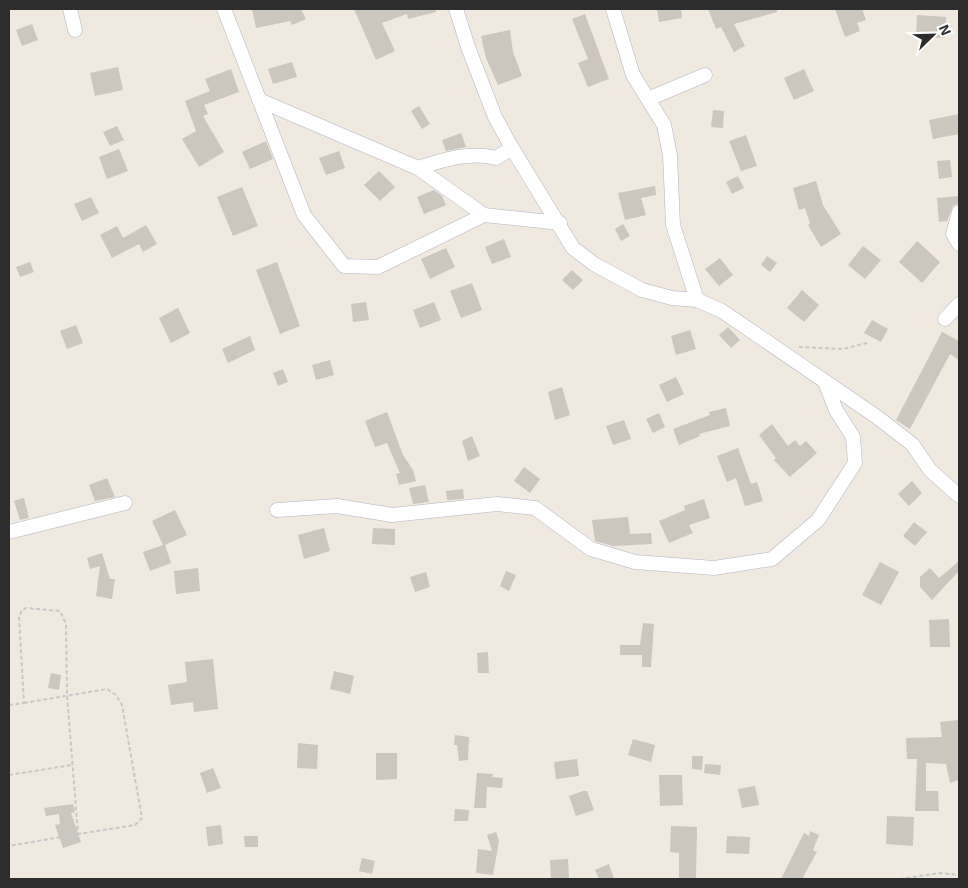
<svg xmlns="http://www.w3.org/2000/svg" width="968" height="888" font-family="'Exo 2',sans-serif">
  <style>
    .building { fill: #cbc6be }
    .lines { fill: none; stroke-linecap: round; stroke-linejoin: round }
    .minor-casing { stroke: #b2b5c2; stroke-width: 15 }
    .path { stroke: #c8c8c8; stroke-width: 2; stroke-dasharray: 4 2.5; stroke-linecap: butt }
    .minor { stroke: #fff; stroke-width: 14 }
  </style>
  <rect width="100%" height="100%" fill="#f0e9df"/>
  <g class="building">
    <path d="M252,9H301L306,19L292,25L290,21L256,28Z"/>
    <path d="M354,9H436V12L408,19L407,14L382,23L395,51L376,60Z"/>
    <path d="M657,9H681L682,18L659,22Z"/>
    <path d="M708,9H777V12L734,24L745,46L734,52L721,27L716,29Z"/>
    <path d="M835,9H862L866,20L857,23L860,31L845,37Z"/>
    <path d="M585,14L609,79L588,87L578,63L588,59L572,19Z"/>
    <path d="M917,15L946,17L945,38L916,37Z"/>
    <path d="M32,24L38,40L22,46L16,30Z"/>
    <path d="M510,30L513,52L522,76L498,85L486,58L481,36Z"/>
    <path d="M292,62L297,77L273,84L268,69Z"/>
    <path d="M118,67L123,90L95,96L90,73Z"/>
    <path d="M231,69L239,92L204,105L208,114L203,116L224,152L199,167L182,139L196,131L185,101L210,91L205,79Z"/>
    <path d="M804,69L814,91L794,100L784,78Z"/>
    <path d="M419,106L430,124L422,129L411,111Z"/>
    <path d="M713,110L724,111L723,128L711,127Z"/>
    <path d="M959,114V134L933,139L929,120Z"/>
    <path d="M117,126L124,140L110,146L103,132Z"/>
    <path d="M461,133L466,147L446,151L442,140Z"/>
    <path d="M746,135L757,166L741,171L729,141Z"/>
    <path d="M266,141L273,159L250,169L242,152Z"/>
    <path d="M119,149L128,171L107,179L99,157Z"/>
    <path d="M339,151L345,168L326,175L319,158Z"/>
    <path d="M950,160L952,177L939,179L937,161Z"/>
    <path d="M379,171L395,187L380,201L364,185Z"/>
    <path d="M738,176L744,188L732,194L726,182Z"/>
    <path d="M816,181L823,205L841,234L821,247L808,225L810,223L805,208L799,210L793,188Z"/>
    <path d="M655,186L656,195L641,198L646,215L625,220L618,193Z"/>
    <path d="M242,187L258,226L233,236L217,197Z"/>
    <path d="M434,190L442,196L446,205L424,214L417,197Z"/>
    <path d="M959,196V203L953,206L947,221L939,222L937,198Z"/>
    <path d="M91,197L99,213L82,221L74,204Z"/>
    <path d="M623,224L630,236L621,241L615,229Z"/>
    <path d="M146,225L157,244L143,252L139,244L112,258L100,235L117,226L123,238Z"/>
    <path d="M504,239L511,257L492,264L485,247Z"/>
    <path d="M917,241L940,262L922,283L899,262Z"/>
    <path d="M863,246L881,260L865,279L848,265Z"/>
    <path d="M446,248L455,267L430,279L421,259Z"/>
    <path d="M767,256L777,263L770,272L761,265Z"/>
    <path d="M720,258L733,275L719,286L705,269Z"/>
    <path d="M30,262L34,272L20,277L16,267Z"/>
    <path d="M277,262L300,326L280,334L256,270Z"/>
    <path d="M572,270L583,280L573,290L562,280Z"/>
    <path d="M472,283L482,310L461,318L450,291Z"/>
    <path d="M802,290L819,305L804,322L787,308Z"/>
    <path d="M366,302L369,320L353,322L351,304Z"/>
    <path d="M434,302L441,320L420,328L413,310Z"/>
    <path d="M178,308L190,333L171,343L159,318Z"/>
    <path d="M872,320L888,329L881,342L864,333Z"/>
    <path d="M76,325L83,343L67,349L60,331Z"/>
    <path d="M728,327L740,340L731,348L719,335Z"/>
    <path d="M690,330L696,349L676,355L671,336Z"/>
    <path d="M942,332L959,341V360L950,354L910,429L896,420Z"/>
    <path d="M250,336L255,350L228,363L222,349Z"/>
    <path d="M330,360L334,375L316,380L312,365Z"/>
    <path d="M283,369L288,382L278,386L273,373Z"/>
    <path d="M676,377L684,394L667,402L659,385Z"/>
    <path d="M562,387L570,415L555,420L548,392Z"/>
    <path d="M726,408L730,426L699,434L700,436L679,445L673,429L710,415L709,412Z"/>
    <path d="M387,412L403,455L413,470L416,481L399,485L396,474L400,473L387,443L375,447L365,421Z"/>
    <path d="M659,413L665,427L653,433L646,419Z"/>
    <path d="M624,420L631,439L613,445L606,426Z"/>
    <path d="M772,424L788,446L795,440L800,446L806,441L817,453L790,477L774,460L776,458L759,435Z"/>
    <path d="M472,436L480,456L468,461L462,441Z"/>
    <path d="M738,448L751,484L757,482L763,501L745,506L736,478L727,482L717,456Z"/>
    <path d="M524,467L540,479L530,493L514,481Z"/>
    <path d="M107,478L115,497L95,501L89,485Z"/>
    <path d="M912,481L922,493L909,506L898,494Z"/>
    <path d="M425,485L429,502L413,504L409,488Z"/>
    <path d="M463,489L464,499L447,500L446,491Z"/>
    <path d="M24,498L29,518L20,520L14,501Z"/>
    <path d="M704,499L710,518L689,525L693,533L669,543L659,521L685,510L684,506Z"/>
    <path d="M175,510L187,535L165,545L171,563L150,571L143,552L163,545L152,521Z"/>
    <path d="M628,517L630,534L651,533L652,544L613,546L595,541L592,520Z"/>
    <path d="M914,522L927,532L915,546L903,536Z"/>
    <path d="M324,528L330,551L304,559L298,535Z"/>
    <path d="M373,528L395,529V545L372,544Z"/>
    <path d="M102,553L110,579H115L112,599L96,596L100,566L90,569L87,558Z"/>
    <path d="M959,561V571L932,600L920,587V577L930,568L939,578Z"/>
    <path d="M880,562L899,572L881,605L862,595Z"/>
    <path d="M198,568L200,591L176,594L174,571Z"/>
    <path d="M506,571L516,575L509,591L500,586Z"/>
    <path d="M426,572L430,587L415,592L410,577Z"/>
    <path d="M949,619L950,647H930L929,620Z"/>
    <path d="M643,623L654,624L651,667H642V655H620V645H640Z"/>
    <path d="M488,652L489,673H478L477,653Z"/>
    <path d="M213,659L218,709L194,712L193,702L171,705L168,685L187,682L185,662Z"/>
    <path d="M334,671L354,676L350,694L330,689Z"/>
    <path d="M51,673L61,675L59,690L48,688Z"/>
    <path d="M958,720L959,780L950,783L946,764L926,763V791H938L939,811H915L917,759H907L906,738L942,737L940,722Z"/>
    <path d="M455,735L469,737L468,760L459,761L457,745H454Z"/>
    <path d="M633,739L655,745L651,762L628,755Z"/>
    <path d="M298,743L318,745L317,769L297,768Z"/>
    <path d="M376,753H397V779L376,780Z"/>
    <path d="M692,756H703L702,770L692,769Z"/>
    <path d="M577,759L579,776L556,779L554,762Z"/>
    <path d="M705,764L721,765L720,775L704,773Z"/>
    <path d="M213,768L221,788L207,793L200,773Z"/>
    <path d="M477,773L493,774L492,777L503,778L502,788L487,787L486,808H474Z"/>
    <path d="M659,775H682L683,805L660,806Z"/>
    <path d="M755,786L759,805L742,808L738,789Z"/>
    <path d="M583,791H587L594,810L576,816L569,796Z"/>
    <path d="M73,804L75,812L71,813L81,842L63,848L55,825L60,824L59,814L46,816L44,808Z"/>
    <path d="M455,809L469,810L468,821H454Z"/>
    <path d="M887,816L914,817L913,846L886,844Z"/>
    <path d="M221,825L223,844L208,846L206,827Z"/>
    <path d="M671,826L697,827L696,878H679V853L670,852Z"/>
    <path d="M810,831L819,835L813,850L817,852L802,879H781L804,833L809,836Z"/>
    <path d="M496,832L499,841L493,875L476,873L478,849L492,851L487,835Z"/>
    <path d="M244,836H258V847H245Z"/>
    <path d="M727,836L750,837L749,854L726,853Z"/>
    <path d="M362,858L375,861L372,874L359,871Z"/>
    <path d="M568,859L569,878L551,879L550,860Z"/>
    <path d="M609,864L614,879H599L595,870Z"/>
  </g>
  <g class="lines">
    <defs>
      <g id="minor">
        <path d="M70,9L75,30"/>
        <path d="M224,9L304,215L344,266L378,267L484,215L560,223"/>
        <path d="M456,9L468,47L495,117L512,148L573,248L594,264L642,290L672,298L697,300L722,311L877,417L912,444L930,470L959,496"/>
        <path d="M613,9L633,75L664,125L670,155L673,225L697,300"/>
        <path d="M648,99L705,75"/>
        <path d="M259,100L418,168L484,215"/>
        <path d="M418,168C443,160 470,151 496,158L512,148"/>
        <path d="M959,212L953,234L959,244"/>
        <path d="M945,319L959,304"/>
        <path d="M277,510L337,506L392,515L497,504L535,508L591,549L635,562L714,568L772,559L818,520L855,463L853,437L836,410L825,382"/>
        <path d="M9,532L125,503"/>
      </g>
    </defs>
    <use href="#minor" class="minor-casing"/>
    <g class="path">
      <path d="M799,347L843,349L867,343"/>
      <path d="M24,703L107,689L116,695L122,705L142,818L135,825L78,834"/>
      <path d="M9,705L24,703L19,617L22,610L26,608L60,611L66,624L67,695L78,834L9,846"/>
      <path d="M9,775L72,765"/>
      <path d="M900,879L940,873L959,875"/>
    </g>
    <use href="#minor" class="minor"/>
  </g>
  <rect width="968" height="888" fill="none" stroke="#2d2d2d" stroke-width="20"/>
  <g transform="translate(933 35) rotate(67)" stroke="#ffffff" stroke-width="4" paint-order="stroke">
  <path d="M0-4L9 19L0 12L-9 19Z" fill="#2d2d2d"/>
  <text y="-8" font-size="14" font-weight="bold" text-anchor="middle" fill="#2d2d2d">N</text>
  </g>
</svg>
